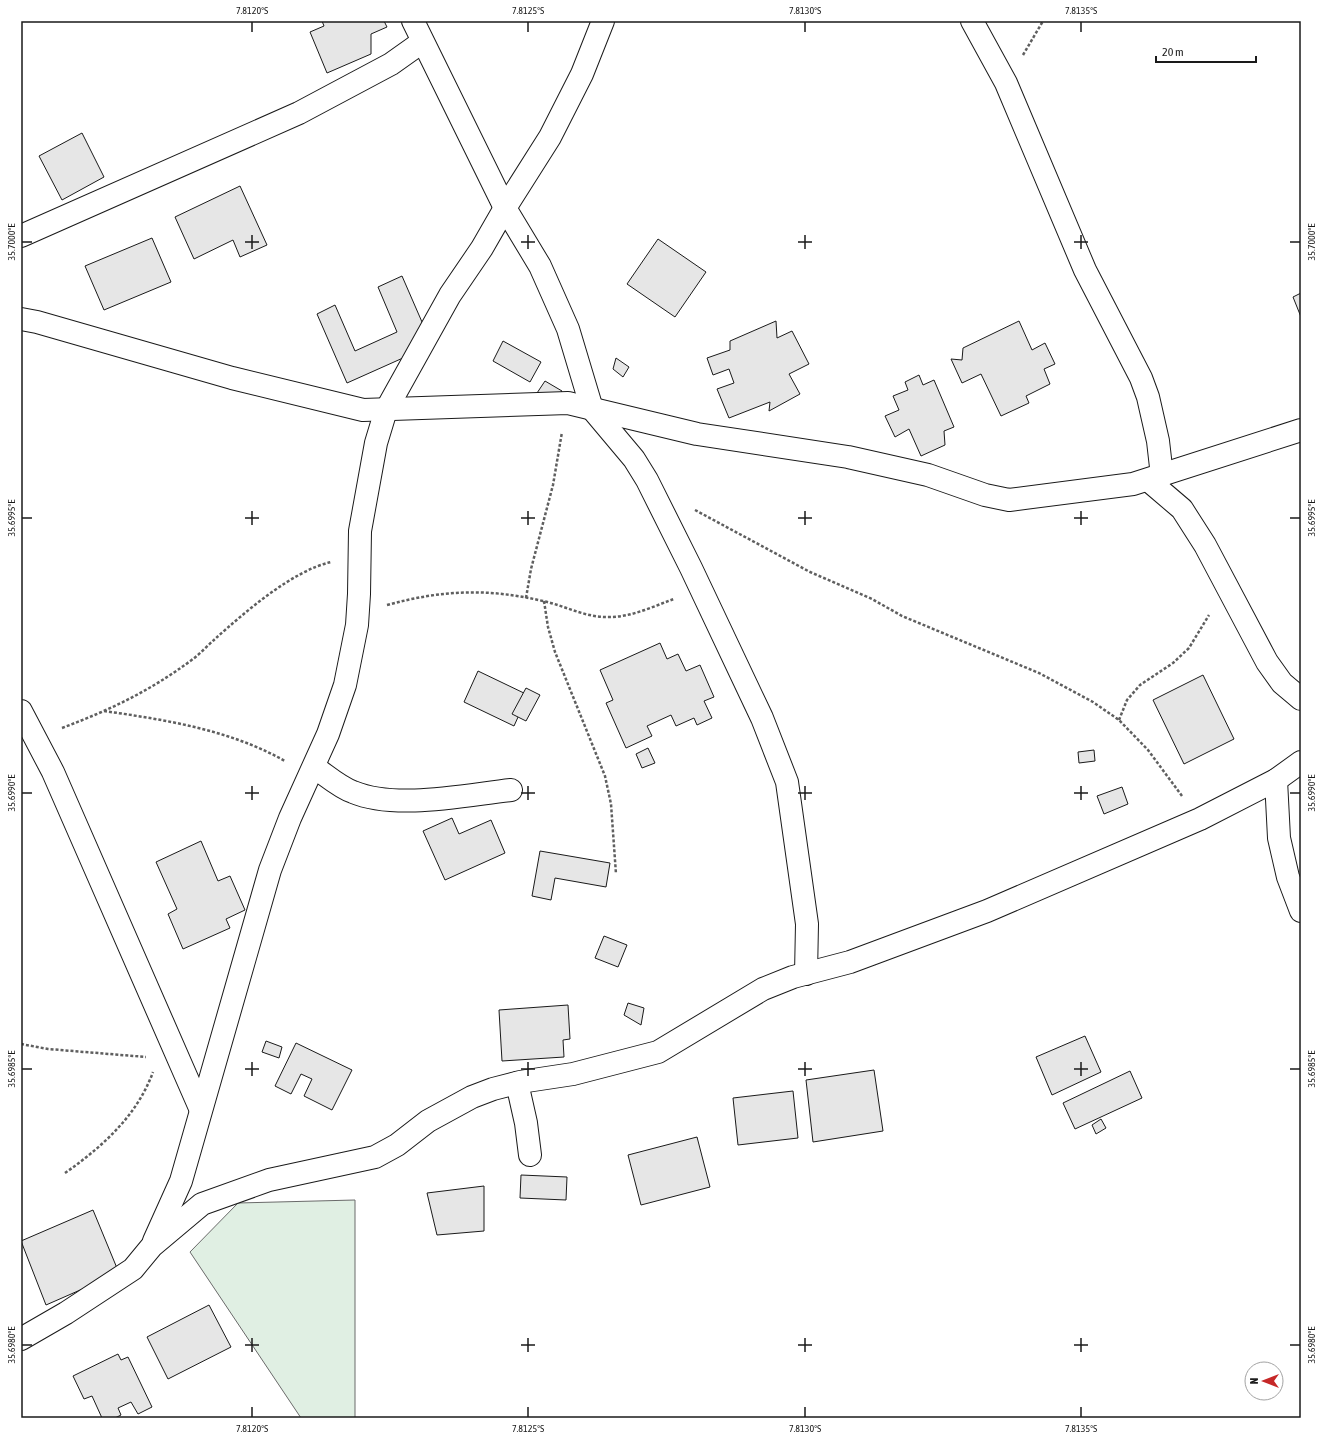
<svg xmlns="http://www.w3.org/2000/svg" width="1322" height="1439" font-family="'Asap Condensed',sans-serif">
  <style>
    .green { fill: #e0efe3; stroke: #6a6a6a }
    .building { fill: #e6e6e6; stroke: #1a1a1a }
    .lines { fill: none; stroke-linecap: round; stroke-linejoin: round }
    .street-casing { stroke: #1a1a1a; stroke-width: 24 }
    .path { stroke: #5f5f5f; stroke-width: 2.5; stroke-dasharray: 3 2; stroke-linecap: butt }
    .street { stroke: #fff; stroke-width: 22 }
    .ticks { fill: none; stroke: #1a1a1a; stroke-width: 1.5 }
    .neatline { fill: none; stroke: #1a1a1a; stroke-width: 1.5 }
    .ticks-label { font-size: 10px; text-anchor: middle; fill: #1a1a1a }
  </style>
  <rect width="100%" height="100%" fill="#fff"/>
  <path class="green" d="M355,1200V1418H301L190,1252L238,1203Z"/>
  <g class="building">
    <path d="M322,21H384L387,27L371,34V54L327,73L310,32L324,26Z"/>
    <path d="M82,133L104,177L62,200L39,156Z"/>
    <path d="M240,186L267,245L240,257L233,240L194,259L175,217Z"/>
    <path d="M152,238L171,282L104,310L85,266Z"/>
    <path d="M658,239L706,272L675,317L627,284Z"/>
    <path d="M402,276L432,345L347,383L317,314L335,305L355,351L397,332L378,287Z"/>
    <path d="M1301,293V317L1293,297Z"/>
    <path d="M776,321L777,338L792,331L809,364L789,374L800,394L769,411L770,402L729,418L717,389L734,383L729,369L713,375L707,358L730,350V341Z"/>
    <path d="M1019,321L1032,350L1045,343L1055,364L1044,369L1050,384L1026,396L1029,403L1001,416L981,374L962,383L951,359L962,360L963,348Z"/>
    <path d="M503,341L541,362L530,382L493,361Z"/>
    <path d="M616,358L629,367L623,377L613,369Z"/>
    <path d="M919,375L923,385L934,380L954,427L944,431L945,445L921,456L909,429L895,437L885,416L899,410L893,396L908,390L905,382Z"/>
    <path d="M545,381L562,391L554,404L537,393Z"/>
    <path d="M660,643L667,659L678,654L686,671L700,665L714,697L704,701L712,718L697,725L694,718L676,726L671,715L647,726L652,736L626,748L606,703L613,700L600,670Z"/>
    <path d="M478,671L528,695L514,726L464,702Z"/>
    <path d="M1203,675L1234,739L1184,764L1153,700Z"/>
    <path d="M526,688L540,695L526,721L512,714Z"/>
    <path d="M648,748L655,763L642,768L636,754Z"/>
    <path d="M1094,750L1095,761L1079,763L1078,752Z"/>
    <path d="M1122,787L1128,804L1104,814L1097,796Z"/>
    <path d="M452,818L459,834L491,820L505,853L445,880L423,831Z"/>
    <path d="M201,841L218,881L230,876L245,910L226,919L230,928L183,949L168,914L177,909L156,862Z"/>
    <path d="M540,851L610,863L606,887L555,878L551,900L532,896Z"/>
    <path d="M604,936L627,945L618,967L595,958Z"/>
    <path d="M628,1003L644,1008L641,1025L624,1015Z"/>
    <path d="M568,1005L570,1039L563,1040L564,1057L502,1061L499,1010Z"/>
    <path d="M1085,1036L1101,1072L1052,1095L1036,1057Z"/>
    <path d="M266,1041L282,1047L279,1058L262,1052Z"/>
    <path d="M296,1043L352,1070L332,1110L304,1096L312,1079L301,1074L291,1094L275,1086Z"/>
    <path d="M874,1070L883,1131L813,1142L806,1080Z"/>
    <path d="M1130,1071L1142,1098L1075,1129L1063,1103Z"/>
    <path d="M793,1091L798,1138L738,1145L733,1098Z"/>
    <path d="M1101,1119L1106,1128L1096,1134L1092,1125Z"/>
    <path d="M697,1137L710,1187L641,1205L628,1155Z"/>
    <path d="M521,1175L567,1177L566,1200L520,1198Z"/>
    <path d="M484,1186V1231L437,1235L427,1193Z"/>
    <path d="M93,1210L119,1273L46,1305L21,1241Z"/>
    <path d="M209,1305L231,1347L168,1379L147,1337Z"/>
    <path d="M118,1354L121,1360L128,1357L152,1407L138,1414L131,1402L118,1408L121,1415L115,1418H102L92,1396L84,1399L73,1376Z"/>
  </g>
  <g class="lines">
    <defs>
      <g id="street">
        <path d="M413,21L505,208L540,266L568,329L592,409L634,459L647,480L691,568L762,718L787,782L807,924L806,974"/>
        <path d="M972,21L1006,83L1085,270L1141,378L1148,397L1158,441L1162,476"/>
        <path d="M21,236L299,113L391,64L422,42"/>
        <path d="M21,319L37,322L232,378L363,410L568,403L697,434L848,457L928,475L985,495L1009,500L1133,484L1301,430"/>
        <path d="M1148,480L1182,509L1205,545L1267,662L1282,683L1301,699"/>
        <path d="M21,711L53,772L200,1108"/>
        <path d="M314,767C326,775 339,787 353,792C396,810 465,795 511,790"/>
        <path d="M1276,780L1279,838L1288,877L1301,911"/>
        <path d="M517,1083L526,1123L530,1155"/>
        <path d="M154,1241L181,1181L270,870L290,818L328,734L345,685L357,625L359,594L360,531L376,443L386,410L450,295L482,248L505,208L550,137L582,74L603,21"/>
        <path d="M21,1339L66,1313L133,1269L152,1246L202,1204L269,1180L375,1157L397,1145L428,1121L472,1097L493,1089L520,1082L573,1074L658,1052L763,989L793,977L850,962L987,911L1200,819L1276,780L1301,762"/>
      </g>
    </defs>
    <use href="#street" class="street-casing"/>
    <g class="path">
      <path d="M1023,55L1043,21"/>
      <path d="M695,510L810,572L872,599L902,616L1039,673L1093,702L1119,720L1148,750L1182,796"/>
      <path d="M526,598L531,569L553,485L562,432"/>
      <path d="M544,601L548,627L555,652L605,776L611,804L616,874"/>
      <path d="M387,605C442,590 487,588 543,601C566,606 586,618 610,617C632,617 654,606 674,599"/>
      <path d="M104,711C167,720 230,730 285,761"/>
      <path d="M1119,720L1127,700L1140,685L1173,663L1189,648L1209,615"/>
      <path d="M62,728C112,709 150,691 193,659C201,653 208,645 215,639C245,612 292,571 331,562"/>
      <path d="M21,1044L48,1049L146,1057"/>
      <path d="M65,1173C102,1147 137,1116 153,1072"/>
    </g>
    <use href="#street" class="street"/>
  </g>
  <path class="ticks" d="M252,22V32M528,22V32M805,22V32M1081,22V32M252,235V249M528,235V249M805,235V249M1081,235V249M22,242H32M245,242H259M521,242H535M798,242H812M1074,242H1088M1290,242H1300M252,511V525M528,511V525M805,511V525M1081,511V525M22,518H32M245,518H259M521,518H535M798,518H812M1074,518H1088M1290,518H1300M252,786V800M528,786V800M805,786V800M1081,786V800M22,793H32M245,793H259M521,793H535M798,793H812M1074,793H1088M1290,793H1300M252,1062V1076M528,1062V1076M805,1062V1076M1081,1062V1076M22,1069H32M245,1069H259M521,1069H535M798,1069H812M1074,1069H1088M1290,1069H1300M252,1338V1352M528,1338V1352M805,1338V1352M1081,1338V1352M22,1345H32M245,1345H259M521,1345H535M798,1345H812M1074,1345H1088M1290,1345H1300M252,1407V1417M528,1407V1417M805,1407V1417M1081,1407V1417"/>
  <rect width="1322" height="1439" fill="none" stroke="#ffffff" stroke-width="44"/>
  <g transform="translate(1264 1381) rotate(270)"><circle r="19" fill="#ffffff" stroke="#a3a3a3"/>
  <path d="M0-3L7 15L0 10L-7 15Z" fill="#c62828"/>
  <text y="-6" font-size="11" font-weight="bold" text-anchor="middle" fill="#1a1a1a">N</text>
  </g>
  <path d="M1156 56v6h100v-6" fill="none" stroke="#1a1a1a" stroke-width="2"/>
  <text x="1162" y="56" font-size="12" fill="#1a1a1a" stroke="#ffffff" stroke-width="3" paint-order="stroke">20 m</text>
  <rect x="22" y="22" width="1278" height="1395" class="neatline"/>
  <g class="ticks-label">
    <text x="252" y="14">7.8120°S</text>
    <text x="528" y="14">7.8125°S</text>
    <text x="805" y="14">7.8130°S</text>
    <text x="1081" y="14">7.8135°S</text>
    <text transform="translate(1311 242) rotate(-90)" y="4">35.7000°E</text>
    <text transform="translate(11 242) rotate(-90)" y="4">35.7000°E</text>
    <text transform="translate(1311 518) rotate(-90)" y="4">35.6995°E</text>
    <text transform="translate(11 518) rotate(-90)" y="4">35.6995°E</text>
    <text transform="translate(1311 793) rotate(-90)" y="4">35.6990°E</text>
    <text transform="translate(11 793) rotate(-90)" y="4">35.6990°E</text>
    <text transform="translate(1311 1069) rotate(-90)" y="4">35.6985°E</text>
    <text transform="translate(11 1069) rotate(-90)" y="4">35.6985°E</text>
    <text transform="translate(1311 1345) rotate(-90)" y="4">35.6980°E</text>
    <text transform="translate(11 1345) rotate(-90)" y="4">35.6980°E</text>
    <text x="252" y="1432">7.8120°S</text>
    <text x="528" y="1432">7.8125°S</text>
    <text x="805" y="1432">7.8130°S</text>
    <text x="1081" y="1432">7.8135°S</text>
  </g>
</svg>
